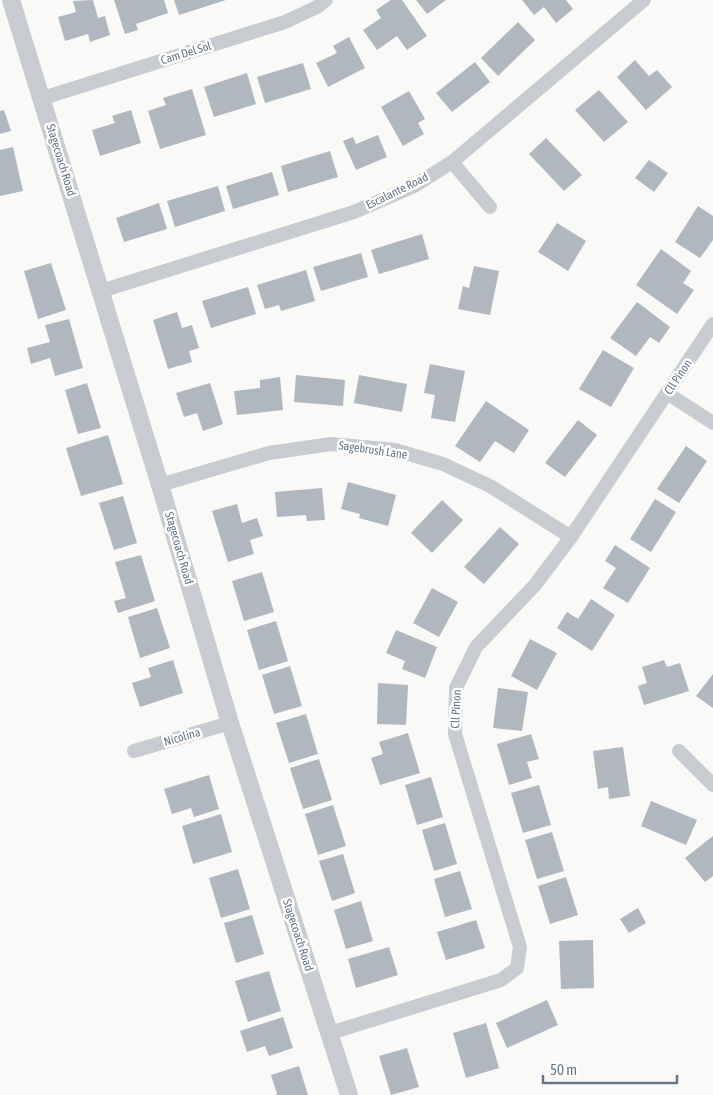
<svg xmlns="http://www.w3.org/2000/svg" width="713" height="1095" font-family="'Asap Condensed',sans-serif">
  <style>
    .building { fill: #b0b7be }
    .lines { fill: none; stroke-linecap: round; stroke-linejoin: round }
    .minor { stroke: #c8cbcf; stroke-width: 14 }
    .tertiary { stroke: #c8cbcf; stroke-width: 18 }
    .labels { text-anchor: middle; stroke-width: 5; stroke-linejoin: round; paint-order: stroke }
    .street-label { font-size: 12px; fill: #67778a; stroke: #fff }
  </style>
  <rect width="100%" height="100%" fill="#f9faf7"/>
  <g class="building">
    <path d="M93,0L98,18L105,16L110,35L90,42L88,34L65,41L58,17L76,12L73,1Z"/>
    <path d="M114,0H164L168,13L136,24L138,30L125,34Z"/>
    <path d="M174,0H226L179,15Z"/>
    <path d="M391,0H402L427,36L407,50L397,36L377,50L363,30L381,18L376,10Z"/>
    <path d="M416,0H446L427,14Z"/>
    <path d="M522,0H566L573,9L556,23L544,7L534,15Z"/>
    <path d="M518,22L535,40L498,76L481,58Z"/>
    <path d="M349,37L365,68L328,87L316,63L337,53L333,46Z"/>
    <path d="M635,60L649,76L657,70L672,87L646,110L617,77Z"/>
    <path d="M475,62L490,82L452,112L436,93Z"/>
    <path d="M303,63L311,89L265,103L257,77Z"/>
    <path d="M247,73L256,104L214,117L204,87Z"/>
    <path d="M192,89L206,135L160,149L148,111L166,105L163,98Z"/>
    <path d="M599,90L628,122L604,142L575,110Z"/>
    <path d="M409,91L425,119L418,123L424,134L403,146L381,107Z"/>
    <path d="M4,110L11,131L0,134V111Z"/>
    <path d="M131,110L141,143L100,156L92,130L115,123L112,116Z"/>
    <path d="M378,135L387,157L356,170L343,141L353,137L356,144Z"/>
    <path d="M546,138L582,175L564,191L529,154Z"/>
    <path d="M13,147L23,191L0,196V150Z"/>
    <path d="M330,151L338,177L288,192L281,166Z"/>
    <path d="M649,160L668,173L654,192L635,178Z"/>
    <path d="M272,172L279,195L233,209L226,186Z"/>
    <path d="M218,186L225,211L175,227L167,201Z"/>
    <path d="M159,203L167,229L124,242L116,218Z"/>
    <path d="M698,206L713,216V240L700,258L675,242Z"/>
    <path d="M557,223L586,241L568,271L538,252Z"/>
    <path d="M422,234L429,259L379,274L371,250Z"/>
    <path d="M661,249L691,271L683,283L694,290L677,314L636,285Z"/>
    <path d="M361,253L368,277L321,291L313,267Z"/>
    <path d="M51,263L66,310L38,319L24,271Z"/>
    <path d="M474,266L499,271L490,315L458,309L463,286L469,288Z"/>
    <path d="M306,270L315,301L281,311L279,305L265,309L257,285Z"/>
    <path d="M248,287L256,314L211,328L202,301Z"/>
    <path d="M637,302L670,327L659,343L650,337L636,356L610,338Z"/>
    <path d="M177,312L182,328L192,325L199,348L189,351L192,362L168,369L153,320Z"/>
    <path d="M69,319L83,368L55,376L50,358L31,364L27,348L50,342L45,325Z"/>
    <path d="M603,350L634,368L611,407L579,389Z"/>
    <path d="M430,364L465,371L455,422L431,418L435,395L424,393Z"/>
    <path d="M296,375L345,380L343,406L294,402Z"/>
    <path d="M359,375L407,384L402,412L354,403Z"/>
    <path d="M280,377L283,410L237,415L234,391L260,388V380Z"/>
    <path d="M87,383L101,428L78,434L65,390Z"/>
    <path d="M210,383L223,424L203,431L197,413L184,417L176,393Z"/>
    <path d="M486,401L529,430L514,453L495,441L480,462L455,446Z"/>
    <path d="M578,420L597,435L565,477L545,463Z"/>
    <path d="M108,435L123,484L81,496L66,448Z"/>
    <path d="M686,446L707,461L679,503L657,489Z"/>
    <path d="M348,482L396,495L388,526L359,518L360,514L341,509Z"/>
    <path d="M322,488L325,520L307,521L306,515L277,517L275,492Z"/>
    <path d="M123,496L137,543L114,550L99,503Z"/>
    <path d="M655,499L676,512L651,552L630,539Z"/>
    <path d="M442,500L463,520L432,553L411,533Z"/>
    <path d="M237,504L242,523L257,518L263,536L250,540L254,554L228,562L212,511Z"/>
    <path d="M500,527L519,544L484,584L464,567Z"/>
    <path d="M615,545L650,568L628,603L603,588L616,568L605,561Z"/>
    <path d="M141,555L155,601L118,613L114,601L126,598L115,562Z"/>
    <path d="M262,572L274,612L244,621L232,581Z"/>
    <path d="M432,588L458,602L439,637L413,623Z"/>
    <path d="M591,599L615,615L592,651L557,628L567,612L578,619Z"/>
    <path d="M157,608L170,648L140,658L128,617Z"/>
    <path d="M276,621L288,661L259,670L247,630Z"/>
    <path d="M396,630L437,647L425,678L402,669L405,661L386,653Z"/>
    <path d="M530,639L557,653L537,690L511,676Z"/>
    <path d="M173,660L183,693L140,707L132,683L151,677L148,668Z"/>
    <path d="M664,660L667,667L680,663L689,691L644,705L638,686L647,683L642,667Z"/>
    <path d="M290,666L302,706L274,714L262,675Z"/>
    <path d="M713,674V708L696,696Z"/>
    <path d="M378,683L408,685L406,725L377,724Z"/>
    <path d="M498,688L528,692L522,731L493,728Z"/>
    <path d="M306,714L318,754L289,763L276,723Z"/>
    <path d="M408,733L420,773L380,785L371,758L383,754L379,742Z"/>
    <path d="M531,734L539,759L527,762L532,778L509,785L497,744Z"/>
    <path d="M623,747L630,796L609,799L608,787L598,789L593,751Z"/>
    <path d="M319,759L332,800L303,809L290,768Z"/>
    <path d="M209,775L219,809L194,817L191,808L172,814L164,789Z"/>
    <path d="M431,777L443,817L417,825L405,785Z"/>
    <path d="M539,785L551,825L523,833L511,793Z"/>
    <path d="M651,801L697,820L686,845L641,826Z"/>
    <path d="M333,805L346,846L318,855L305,814Z"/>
    <path d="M221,814L232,852L193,864L182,826Z"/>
    <path d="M445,823L457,864L434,871L422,830Z"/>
    <path d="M552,832L564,871L537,879L525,840Z"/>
    <path d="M713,836V876L705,882L685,858Z"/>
    <path d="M343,854L355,893L332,901L319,861Z"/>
    <path d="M238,869L250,909L221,918L209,878Z"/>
    <path d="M460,871L472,909L445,917L434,879Z"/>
    <path d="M566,877L578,915L550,924L538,886Z"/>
    <path d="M361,901L373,941L346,949L334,910Z"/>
    <path d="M638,908L646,923L629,933L620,919Z"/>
    <path d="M252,915L264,954L236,963L224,923Z"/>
    <path d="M476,920L485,948L446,960L437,932Z"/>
    <path d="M593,940L594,988L561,989L559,941Z"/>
    <path d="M389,947L398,975L356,988L348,959Z"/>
    <path d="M269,971L281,1011L248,1022L235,981Z"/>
    <path d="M547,1000L558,1025L507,1048L496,1023Z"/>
    <path d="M283,1017L293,1048L269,1056L265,1046L247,1052L240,1031Z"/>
    <path d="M486,1023L499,1068L466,1078L453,1033Z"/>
    <path d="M407,1048L419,1087L391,1095L379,1056Z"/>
    <path d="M299,1066L308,1095H274L277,1094L271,1075Z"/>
  </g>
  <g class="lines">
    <g class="minor">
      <path d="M43,98L285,22L317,7L326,0"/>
      <path d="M452,162L490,207"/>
      <path d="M101,291L354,212L414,186L452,162L644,0"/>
      <path d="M667,393L713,423"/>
      <path d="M160,485L269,453L331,444L395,450L443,464L490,486L571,537"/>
      <path d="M134,751L230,723"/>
      <path d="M679,751L713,785"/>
      <path d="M330,1033L501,980L517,968L520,947L455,734L456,688L476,647L535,585L571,537L713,324"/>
    </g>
    <path class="tertiary" d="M11,0L160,485L230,723L349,1095"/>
  </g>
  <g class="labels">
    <g class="street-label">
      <text transform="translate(186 53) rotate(-17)" y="4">Cam Del Sol</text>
      <text transform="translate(61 160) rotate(73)" y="4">Stagecoach Road</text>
      <text transform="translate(397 191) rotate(-26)" y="4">Escalante Road</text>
      <text transform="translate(678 377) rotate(-56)" y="4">Cll Pinon</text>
      <text transform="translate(373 450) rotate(8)" y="4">Sagebrush Lane</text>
      <text transform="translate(179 548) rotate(74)" y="4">Stagecoach Road</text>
      <text transform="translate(456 709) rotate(-87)" y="4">Cll Pinon</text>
      <text transform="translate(182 737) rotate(-16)" y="4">Nicolina</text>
      <text transform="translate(298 935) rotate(72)" y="4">Stagecoach Road</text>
    </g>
  </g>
  <path d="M543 1075v8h134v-8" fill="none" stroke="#67778a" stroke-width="2.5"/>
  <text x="550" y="1075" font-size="15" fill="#67778a" stroke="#ffffff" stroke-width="4" paint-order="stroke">50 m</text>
</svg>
